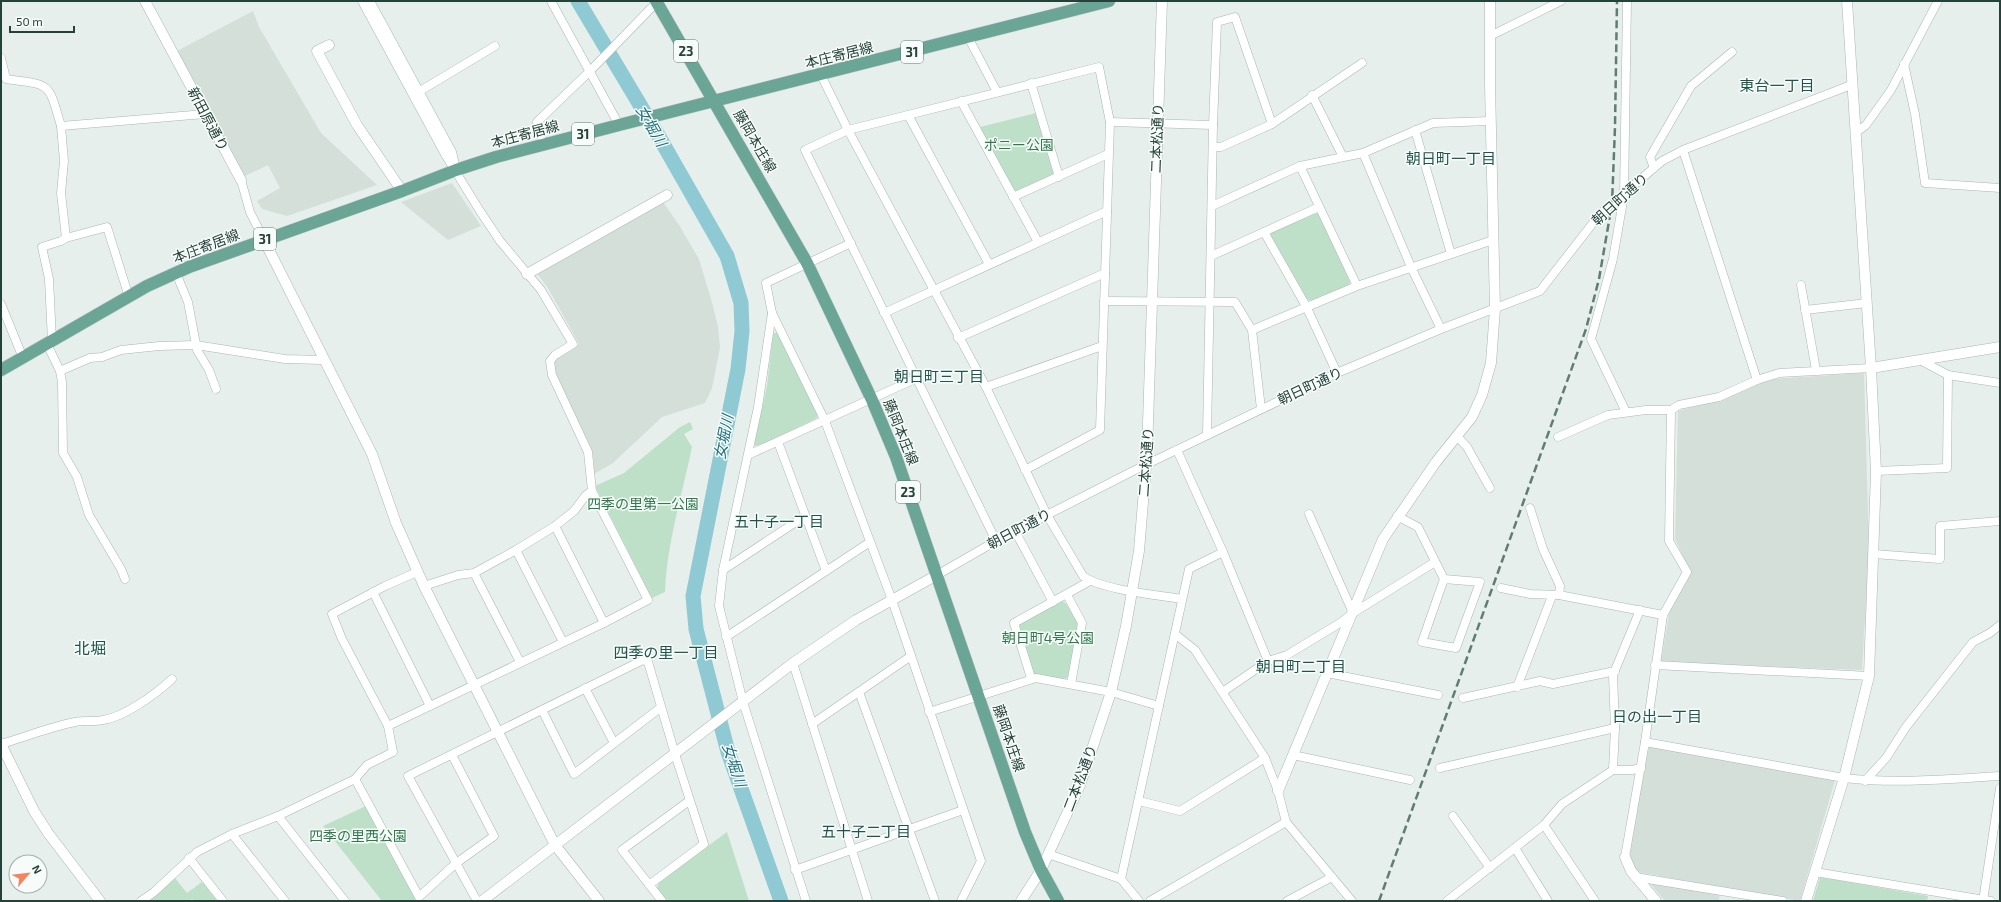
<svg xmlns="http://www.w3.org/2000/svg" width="2001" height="902" font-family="'Exo 2','Noto Sans JP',sans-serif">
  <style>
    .built { fill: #d4dfda }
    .green { fill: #bfe0c8 }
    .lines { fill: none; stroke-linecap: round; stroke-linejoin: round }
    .river { stroke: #8ec9d4; stroke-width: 15 }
    .minor-casing { stroke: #a8b8b2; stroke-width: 9 }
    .tertiary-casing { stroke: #a8b8b2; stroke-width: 11 }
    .primary-casing { stroke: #c2cac8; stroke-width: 13 }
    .minor { stroke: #fff; stroke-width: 8 }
    .tertiary { stroke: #fff; stroke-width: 10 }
    .primary { stroke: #6aa596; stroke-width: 12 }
    .rail { stroke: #5f7d75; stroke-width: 2.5; stroke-dasharray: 8 4; stroke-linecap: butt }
    .labels { text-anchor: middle; stroke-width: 3; stroke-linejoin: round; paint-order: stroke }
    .shield { fill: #f7fbf9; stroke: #637a73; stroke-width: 1 }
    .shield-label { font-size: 13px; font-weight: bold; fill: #24423a }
    .street-label { font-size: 14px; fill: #24423a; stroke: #f7fbf9 }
    .park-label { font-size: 14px; fill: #2d7a4b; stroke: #f7fbf9 }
    .neighbourhood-label { font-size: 15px; fill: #1f5548; stroke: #f7fbf9 }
    .water-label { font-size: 15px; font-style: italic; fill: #1c6f80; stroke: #f7fbf9 }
    .quarter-label { font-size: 16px; fill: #1f5548; stroke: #f7fbf9 }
  </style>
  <rect width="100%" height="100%" fill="#e6efeb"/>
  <g class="built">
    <path d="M253,11L259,27L321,133L377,185L287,216L262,209L257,201L280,188L268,165L245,176L177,51Z"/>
    <path d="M452,183L481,226L448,240L401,202Z"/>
    <path d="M663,202L679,225L699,259L711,299L718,326L720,348L712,388L705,403L662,417L613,463L594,474L593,453L555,371L554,363L558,357L579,344L548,288L536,272Z"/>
    <path d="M1864,373L1869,550L1862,670L1661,662L1669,614L1689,570L1675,539L1678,411L1721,399L1771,379Z"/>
    <path d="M1649,746L1835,780L1800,901L1637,872L1628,856Z"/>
    <path d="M1648,881L1720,893L1719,901H1665Z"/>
  </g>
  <g class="green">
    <path d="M1036,113L1054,171L1053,175L1016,191L1013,190L980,127Z"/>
    <path d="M1315,213L1319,214L1350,282L1348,287L1311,301L1307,299L1270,237V234Z"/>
    <path d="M778,332L818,414L817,418L760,446L754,445L767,386L773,334Z"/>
    <path d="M690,422L693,429L684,434L692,447C682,495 667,543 665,592L652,598L595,486L624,473L680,427Z"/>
    <path d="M1062,601L1066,604L1078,624L1068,677L1064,679L1035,675L1031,669L1018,629L1019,624Z"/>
    <path d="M366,806L416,898L413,901H382L323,826Z"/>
    <path d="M727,832L749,901H666L657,889L659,882Z"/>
    <path d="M1820,877L1928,896L1927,901H1813Z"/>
    <path d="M175,878L187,893L202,882L217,901H194L192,899L189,901H150Z"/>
  </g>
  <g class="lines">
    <path class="river" d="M578,1L658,135L727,256L741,303L742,331L738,369L693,596L696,629L728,752L781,901"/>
    <defs>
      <g id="minor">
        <path d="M362,1L446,156L480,211L500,241L541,290L573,344L555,355L550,361L552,375L588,452L592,491L648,600L604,623L388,726"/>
        <path d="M370,1L452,152L455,165"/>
        <path d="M551,1L619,125"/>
        <path d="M1490,36L1561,1"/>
        <path d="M968,37L997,92"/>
        <path d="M1,58L6,79C52,85 48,82 61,126L205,114"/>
        <path d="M1904,64L1915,114L1925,183L2000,188"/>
        <path d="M821,75L848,130L986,387L1047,515L1083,576C1102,590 1158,595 1182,599"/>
        <path d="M1031,83L1059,177"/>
        <path d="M415,94L495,46"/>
        <path d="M1312,95L1343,157"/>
        <path d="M961,101L1038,242"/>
        <path d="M908,115L989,264"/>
        <path d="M1110,122L1213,125"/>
        <path d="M61,126L64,161L61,193L66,238L107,227L129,297"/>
        <path d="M1415,130L1451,254"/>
        <path d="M1855,133L1866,125L1891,90L1938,1"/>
        <path d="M541,136L537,122L590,71L657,2"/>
        <path d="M1213,147H1221L1272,124L1362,63"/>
        <path d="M1683,150L1757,380"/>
        <path d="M1363,153L1411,267L1441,329"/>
        <path d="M1300,166L1357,286"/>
        <path d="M1654,168L1650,157L1691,86L1732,52"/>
        <path d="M241,180L250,212L264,240"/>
        <path d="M1013,197L1108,154"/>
        <path d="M1212,206L1300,166L1363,153L1433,123L1491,121"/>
        <path d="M1264,232L1306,306L1337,373"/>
        <path d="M851,243L766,283L772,313L825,421L892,600L981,861L961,901"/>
        <path d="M1211,256L1319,207"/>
        <path d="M176,273L188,302L197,350L209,370L216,389"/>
        <path d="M1801,285L1816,370"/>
        <path d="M1104,301L1235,302L1252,330L1261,409"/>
        <path d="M1,304L23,358"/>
        <path d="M1805,310L1867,303"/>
        <path d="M772,313L758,407L723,570L719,606L743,702L806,901"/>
        <path d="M884,313L1107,211"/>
        <path d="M1252,330L1357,286L1493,240"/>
        <path d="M958,338L1105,273"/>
        <path d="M52,341L49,279L42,247L61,241L66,238"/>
        <path d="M47,344L60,371L62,382L63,453L77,477L89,515L121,569L125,579"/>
        <path d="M1920,360L1948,375L2000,383"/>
        <path d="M60,371L90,358L102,357L121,350L159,346L196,345L285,359L323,360"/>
        <path d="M986,387L1102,346"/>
        <path d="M1626,412L1591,339L1613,259L1624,195L1627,1"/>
        <path d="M1207,435L1213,125L1217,22L1235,17L1272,124"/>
        <path d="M1457,436L1467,447L1490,488"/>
        <path d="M1558,437L1608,415L1646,410H1671"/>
        <path d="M778,442L826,571"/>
        <path d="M1177,450L1223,552L1268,661"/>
        <path d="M748,455L915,379"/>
        <path d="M1876,471L1947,468L1948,375"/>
        <path d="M1530,508L1543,549L1560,586L1559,595"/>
        <path d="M1309,514L1353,613"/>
        <path d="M1397,516L1418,527L1444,579L1422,642L1456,648L1480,582L1444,579"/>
        <path d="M555,526L604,623"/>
        <path d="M1015,531L1053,602"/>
        <path d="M996,541L805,150L848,130L1099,67L1110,122L1100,430L1025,470"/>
        <path d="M516,550L563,642"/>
        <path d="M1874,554L1940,559V526L2000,521"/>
        <path d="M723,570L805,516"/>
        <path d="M474,573L520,662"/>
        <path d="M937,575L996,541L1139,468L1337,373L1441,329L1540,291L1600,214L1662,161L1683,150L1851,85"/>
        <path d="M424,586L458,575L474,573L516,550L555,526L574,511L586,495L592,491"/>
        <path d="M1501,588L1530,594L1559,595L1663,615"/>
        <path d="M373,592L430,706"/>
        <path d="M1067,595L1082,623L1071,684"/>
        <path d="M1175,634L1195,650L1265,758L1278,791L1286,822L1352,901"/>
        <path d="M726,637L870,542"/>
        <path d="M793,663L868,901"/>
        <path d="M1655,665L1869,676"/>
        <path d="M1327,673L1438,695"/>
        <path d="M1031,678L1014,623L1090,581"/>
        <path d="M1517,687L1552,596"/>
        <path d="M585,688L614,743"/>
        <path d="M1224,691L1268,661L1287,655L1340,623L1353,613L1435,562"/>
        <path d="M859,692L935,901"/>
        <path d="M1463,698L1540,681L1553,684L1615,671"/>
        <path d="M542,710L574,774L660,708"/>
        <path d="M929,712L1036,678L1111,692L1159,706"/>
        <path d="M812,724L911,656"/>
        <path d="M1645,742L1844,778C1896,784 1948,779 2000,776"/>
        <path d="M1,744C25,737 50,727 75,722C84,720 94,722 103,720C124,717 156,694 172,679"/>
        <path d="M1293,755L1410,780"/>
        <path d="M1440,768L1615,728"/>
        <path d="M1613,770L1615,728L1613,675L1640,610"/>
        <path d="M355,779L419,897L455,864L494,836L452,755"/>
        <path d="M1865,781L1886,758L1906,727L1973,642L1990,633L2000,625"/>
        <path d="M1139,801L1180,811L1265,758"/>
        <path d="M278,816L345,901"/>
        <path d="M1453,816L1490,868"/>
        <path d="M1544,825L1595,901"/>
        <path d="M232,834L285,901"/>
        <path d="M1515,848L1548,901"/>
        <path d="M1048,854L1121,879L1139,901"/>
        <path d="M1625,857L1645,742L1663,615L1687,572L1669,541L1671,410L1679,405L1719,397L1757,380L1779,373L1871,368"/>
        <path d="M189,858L223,901"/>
        <path d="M795,870L963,810"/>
        <path d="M1815,872L1991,901"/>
        <path d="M1635,877L1783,901"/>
        <path d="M1121,879L1189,569L1223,552"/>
        <path d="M141,901L154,892L197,852L232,834L278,816L355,779L367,765L393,752L388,726L342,639L332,614L385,586L417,572"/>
        <path d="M477,901L408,776L643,660L648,662L675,754L704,844L649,885"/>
        <path d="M662,901L622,850L689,801"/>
        <path d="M1150,901L1286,822"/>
        <path d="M1287,901L1332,877"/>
        <path d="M1447,901L1544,825L1562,804L1613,770H1632L1641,768"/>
        <path d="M1983,901L2000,788"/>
      </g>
      <g id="tertiary">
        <path d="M145,1L241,180"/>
        <path d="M329,45L317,51L357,125L402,191"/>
        <path d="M264,240L372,454L396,523L424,586L555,845L599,901"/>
        <path d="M527,274L667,195"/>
        <path d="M1871,368L2000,347"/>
        <path d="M1,744L34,811L48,833L100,901"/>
        <path d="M1278,791L1383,539L1436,462L1472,417L1482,395L1491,363L1495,309L1490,85V1"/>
        <path d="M1625,857L1631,871L1656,901"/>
        <path d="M482,901L793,663L856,620L937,575"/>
        <path d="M1021,901L1041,870L1080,785L1111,692L1126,626L1139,551L1147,453L1162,1"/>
        <path d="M1806,901L1844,778L1869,676L1876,471L1871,368L1847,1"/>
      </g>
      <g id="primary">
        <path d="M656,1L807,263L872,400L896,457L1025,832L1041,870L1058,901"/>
        <path d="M1,370L147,286L189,267L402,191L456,170L496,157L619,125L1109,1"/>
      </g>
    </defs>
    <use href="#minor" class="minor-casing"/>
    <use href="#tertiary" class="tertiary-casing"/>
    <use href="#primary" class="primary-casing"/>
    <use href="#minor" class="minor"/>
    <use href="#tertiary" class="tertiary"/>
    <use href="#primary" class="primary"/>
    <path class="rail" d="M1379,901L1586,329L1599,279L1612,204L1615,127L1617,1"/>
  </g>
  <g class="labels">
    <g class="shield">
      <rect x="674" y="40" width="24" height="22" rx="3"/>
      <rect x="901" y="41" width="22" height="22" rx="3"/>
      <rect x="572" y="123" width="22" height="22" rx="3"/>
      <rect x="254" y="228" width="22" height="22" rx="3"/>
      <rect x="896" y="481" width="24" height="22" rx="3"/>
    </g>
    <g class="shield-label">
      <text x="686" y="56">23</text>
      <text x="912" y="57">31</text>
      <text x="583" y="139">31</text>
      <text x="265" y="244">31</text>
      <text x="908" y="497">23</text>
    </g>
    <g class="street-label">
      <text transform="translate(839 55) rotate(-14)" y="5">本庄寄居線</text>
      <text transform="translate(208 119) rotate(62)" y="5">新田原通り</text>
      <text transform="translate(525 134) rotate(-15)" y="5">本庄寄居線</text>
      <text transform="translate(1157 138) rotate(-88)" y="5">二本松通り</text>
      <text transform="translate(755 141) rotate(60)" y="5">藤岡本庄線</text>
      <text transform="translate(1620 199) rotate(-42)" y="5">朝日町通り</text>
      <text transform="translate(206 246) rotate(-21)" y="5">本庄寄居線</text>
      <text transform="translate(1310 386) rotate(-25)" y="5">朝日町通り</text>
      <text transform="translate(901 432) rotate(68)" y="5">藤岡本庄線</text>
      <text transform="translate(1146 462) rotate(-86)" y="5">二本松通り</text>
      <text transform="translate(1019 529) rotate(-28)" y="5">朝日町通り</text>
      <text transform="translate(1009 738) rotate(71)" y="5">藤岡本庄線</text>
      <text transform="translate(1080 778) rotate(-69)" y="5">二本松通り</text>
    </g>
    <g class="park-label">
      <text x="1019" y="150">ポニー公園</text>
      <text x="643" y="509">四季の里第一公園</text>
      <text x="1048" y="643">朝日町4号公園</text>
      <text x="358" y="841">四季の里西公園</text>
    </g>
    <g class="neighbourhood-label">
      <text x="1777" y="91">東台一丁目</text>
      <text x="1451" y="164">朝日町一丁目</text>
      <text x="939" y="382">朝日町三丁目</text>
      <text x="779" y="527">五十子一丁目</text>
      <text x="666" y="658">四季の里一丁目</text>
      <text x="1301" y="672">朝日町二丁目</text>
      <text x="1657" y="722">日の出一丁目</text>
      <text x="866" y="837">五十子二丁目</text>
    </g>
    <g class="water-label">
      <text transform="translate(651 126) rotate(60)" y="5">女堀川</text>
      <text transform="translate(724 437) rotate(-79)" y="5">女堀川</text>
      <text transform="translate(734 765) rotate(72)" y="5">女堀川</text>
    </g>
    <g class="quarter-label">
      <text x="90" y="654">北堀</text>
    </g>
  </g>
  <rect width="2001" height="902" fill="none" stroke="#24423a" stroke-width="4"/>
  <g transform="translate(28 874) rotate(62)"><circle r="19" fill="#f7fbf9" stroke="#a3b1ad"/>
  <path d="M0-3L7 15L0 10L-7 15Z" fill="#f4845f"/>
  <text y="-6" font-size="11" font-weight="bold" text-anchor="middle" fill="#24423a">N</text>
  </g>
  <path d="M10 26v6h64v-6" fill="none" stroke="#24423a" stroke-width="2"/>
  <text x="16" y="26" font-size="12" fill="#24423a" stroke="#f7fbf9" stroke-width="3" paint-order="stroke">50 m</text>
</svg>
